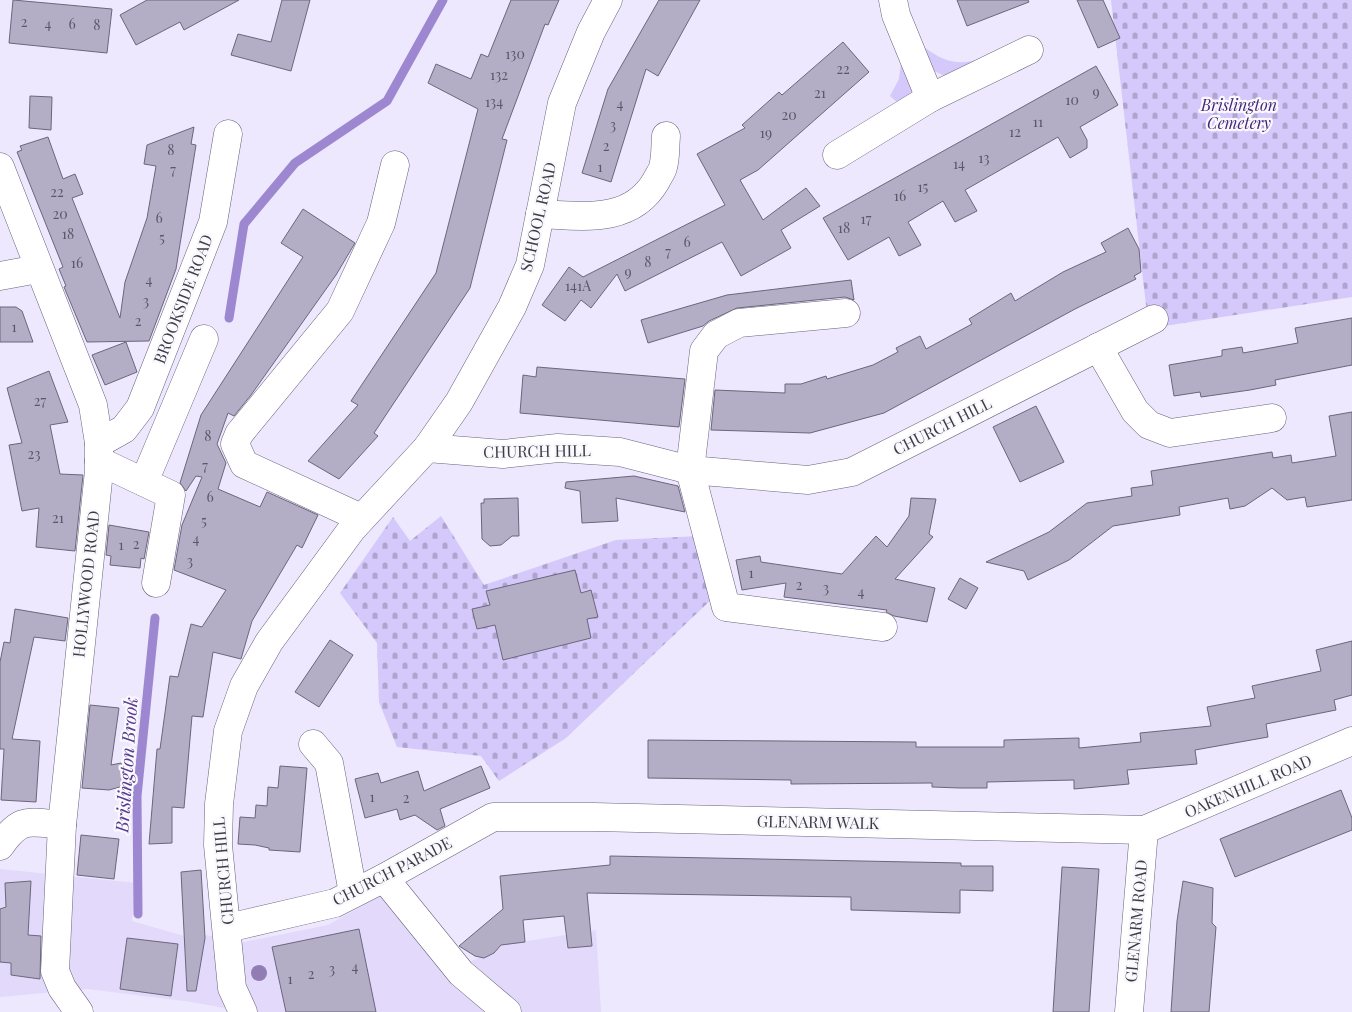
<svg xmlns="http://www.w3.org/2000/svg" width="1352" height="1012" font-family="'Playfair Display',serif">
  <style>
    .built { fill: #e2d9fb }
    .grass { fill: #d5c8fb }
    .cemetery { fill: url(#cemetery-stones) }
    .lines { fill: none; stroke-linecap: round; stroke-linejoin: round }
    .stream { stroke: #9c87d0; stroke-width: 9 }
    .building { fill: #b3adc6; stroke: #6c667d }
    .minor-casing { stroke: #69637a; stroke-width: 29 }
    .minor { stroke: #fff; stroke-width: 28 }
    .tree { fill: #917cb4 }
    .labels { text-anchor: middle; stroke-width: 4.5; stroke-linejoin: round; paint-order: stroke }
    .number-label { font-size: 14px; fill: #5a5865 }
    .park-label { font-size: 16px; font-style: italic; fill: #452479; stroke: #f9f8fd }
    .street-label { font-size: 16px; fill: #3d3b45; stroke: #f9f8fd }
    .water-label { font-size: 18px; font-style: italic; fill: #593a91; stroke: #f9f8fd }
  </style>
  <defs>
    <pattern id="cemetery-stones" width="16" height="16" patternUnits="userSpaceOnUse" patternTransform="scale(1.25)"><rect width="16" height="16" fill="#d5c8fb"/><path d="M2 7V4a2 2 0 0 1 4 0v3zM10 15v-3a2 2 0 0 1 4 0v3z" fill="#aea4cd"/></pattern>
  </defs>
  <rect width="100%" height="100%" fill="#ede8fd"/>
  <path class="built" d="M0,869L136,883L132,921L184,936L205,935L244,942L328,925L405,882L468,963L503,945L596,930L601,1012H248L185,1001L87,989L0,997Z"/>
  <g class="grass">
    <path d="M924,47C946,63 958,66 984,58L947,77L932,70L920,49Z"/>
    <path d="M902,55L914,88L906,105L897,102L890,96L899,79Z"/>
  </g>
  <g class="cemetery">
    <path d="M1111,0H1352V297L1158,327L1146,305Z"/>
    <path d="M441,516L484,585L616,540L700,536L716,595L566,738L499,781L481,756L397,747L379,702L377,643L340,593L393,517L410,541Z"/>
  </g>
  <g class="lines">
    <g class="stream">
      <path d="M229,318L244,224L295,163L387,101L443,0"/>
      <path d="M138,914L137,796L155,618"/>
    </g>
  </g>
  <g class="building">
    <path d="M13,0L112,9L107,53L9,43Z"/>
    <path d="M147,0H239L184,30L180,22L136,45L120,15Z"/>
    <path d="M282,0H310L291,71L231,55L238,34L271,42Z"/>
    <path d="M511,0H559L548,25L545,24L502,139L507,140L470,288L374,433L378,436L339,479L308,461L358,405L351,401L436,273L478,109L428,83L436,64L471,79L481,54L488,57Z"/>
    <path d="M659,0H700L658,76L646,69L611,182L582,173L608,89Z"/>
    <path d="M957,0H1028L1029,2L967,26Z"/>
    <path d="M1077,0H1103L1120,38L1098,48Z"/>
    <path d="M843,42L869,72L758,170L740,180L763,220L806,188L820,206L781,230L791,248L741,276L722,242L625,291L617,274L591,308L581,300L565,321L542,305L569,267L583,277L725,205L697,154L745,128L742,125L779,92L782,95Z"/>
    <path d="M1096,66L1118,105L1080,127L1087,140V148L1070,158L1058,137L965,190L977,211L955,222L943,201L908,222L921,245L899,256L889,237L848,260L823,218Z"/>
    <path d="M30,96L52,97L51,130L29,128Z"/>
    <path d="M194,127L191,144L196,145L176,269L149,341L87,342L64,287L66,286L59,269L63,267L17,152L22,150L20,146L48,137L63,179L75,174L83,194L72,198L120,318L125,282L147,218L156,166L144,164L147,145Z"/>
    <path d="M303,209L355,243L336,275L251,395L234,416L228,413L217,444L226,463L218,489L260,507L267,492L318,515L302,548L297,545L252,621L241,659L213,652L203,717L192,716L184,808L172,807V843L149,844L157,749H160L170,676L178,677L191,624L202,627L226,590L174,570L182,525L202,477L196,476L186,491L180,483L201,415L303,257L281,243Z"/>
    <path d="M1128,228L1139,249L1141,272L1134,276L1136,279L1075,309L884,413L810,433L711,430L715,390L785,393V384H801L826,376L827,379L873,365L898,352L896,348L920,336L926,349L972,324L969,319L1011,293L1015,301L1063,272L1106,252L1101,243Z"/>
    <path d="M851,280L854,300L845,297L737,308L709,321L703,326L648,343L641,320L727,295Z"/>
    <path d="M0,307H16L22,311L33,342H0Z"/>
    <path d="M1352,318V365L1275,380L1276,385L1250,390L1201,397L1200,392L1174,396L1169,365L1222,356V350L1242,347L1243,353L1298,343L1295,328Z"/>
    <path d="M126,342L137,372L105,385L92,355Z"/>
    <path d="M537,367L685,379L679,427L520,413L523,375L536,377Z"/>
    <path d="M49,371L68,422L50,425L60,474L83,475L75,551L36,547L39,508L22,511L9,445L22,443L7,388Z"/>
    <path d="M1036,406L1064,462L1020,482L993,427Z"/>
    <path d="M1352,412V500L1307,507L1305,497L1287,500L1272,488L1245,506L1230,509L1228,498L1179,507L1180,515L1113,526L1069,560L1028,580L1024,571L986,562L1049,532L1087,503L1132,496L1131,488L1153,485L1151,471L1272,452L1273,458L1291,455L1292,463L1336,456L1329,416Z"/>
    <path d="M634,476L678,486L685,512L616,498L618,521L582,523L580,491L565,488L566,482Z"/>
    <path d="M518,498L519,536H512L501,545L490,546L482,539L481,503H484V499Z"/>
    <path d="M911,498L936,499L929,534L933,537L895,579L935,588L927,622L894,616L886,612L887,610L784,597L786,583L742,590L736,560L760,556L761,562L842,574L876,536L887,547L909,516Z"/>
    <path d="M109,525L149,532L144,559L141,558L140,568L110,565L111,556L106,555Z"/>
    <path d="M575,570L581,593L591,590L598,617L587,619L591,638L503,660L495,625L477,629L472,609L490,605L486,591Z"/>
    <path d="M960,578L978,588L966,609L948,599Z"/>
    <path d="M15,609L68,618L65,641L34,637L12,739L40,741L36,802L1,800L4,749H0V662L4,642L10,643Z"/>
    <path d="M330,640L353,655L319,707L295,692Z"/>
    <path d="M1352,641V695L1334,700L1336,710L1266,724L1268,737L1195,750L1197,764L1127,770L1129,784L1074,789V780L987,782V788H960L932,787V783L791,784V780L648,778V740L916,742V747H1004V740L1079,738V748L1141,742L1140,733L1211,726L1207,707L1255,698L1252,686L1321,671L1316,650Z"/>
    <path d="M90,705L119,708L111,765L121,763L127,785L109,790L82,788Z"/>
    <path d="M280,766L307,768L300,852L269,850V848L255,845L238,844L240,817L255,818L256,805L267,806L268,787L278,788Z"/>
    <path d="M481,766L490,788L440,809L445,826L437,830L415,815L400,820L397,809L365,818L355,779L378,773L381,783L418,771L424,791Z"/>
    <path d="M1341,790L1352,818V830L1235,877L1220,839Z"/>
    <path d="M81,835L119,839L114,879L77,875Z"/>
    <path d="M610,856L961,863V866H993V891L960,890V913L851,910V897L587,893L592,946L568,948L564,916L523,920L525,942L501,945L494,953L484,958L475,956L459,946L503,909L500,876L610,865Z"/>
    <path d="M1062,867L1099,869L1089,1012H1053Z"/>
    <path d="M201,870L205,938L196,991H187L181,872Z"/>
    <path d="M31,881L28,935L41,936L40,979L11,975V963L0,962V909L6,907L5,883Z"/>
    <path d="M1183,881L1213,888L1212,923L1216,927L1209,1012H1171L1177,921Z"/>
    <path d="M359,929L376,1012H286L272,947Z"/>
    <path d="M127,938L178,944L171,996L120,989Z"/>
  </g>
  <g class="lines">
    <defs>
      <g id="minor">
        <path d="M893,0L896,15L930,98"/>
        <path d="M837,155L930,98L1029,50"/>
        <path d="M0,167L93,405L99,443V471L62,825L55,971L62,988L79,1012"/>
        <path d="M540,214C583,216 631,224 656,181C658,176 662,172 663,167C666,157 665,146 666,136"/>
        <path d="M0,276L38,269"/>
        <path d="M846,313L739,323L716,335L704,351L690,470L726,607L883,627"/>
        <path d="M1098,347L1135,411L1149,425L1170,433L1272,418"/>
        <path d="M99,443L124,429L140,408L213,222L228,134"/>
        <path d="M427,448L503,454L558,448L620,452L690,470L808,480L852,472L1154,319"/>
        <path d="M99,461L171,495L156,583"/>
        <path d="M144,482L204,339"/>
        <path d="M361,518L244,464L235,444L239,434L340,311L381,223L395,165"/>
        <path d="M313,744L329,763L353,893"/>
        <path d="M0,846C21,816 28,822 62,825"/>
        <path d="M384,878L461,973L507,1012"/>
        <path d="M228,928L335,903L384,878L493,817H594L1144,830L1352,741"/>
        <path d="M243,1012L232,988L218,845L219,804L228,731L244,686L269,642L352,529L427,448L459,402L512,307L530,265L562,103L591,32L608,0"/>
        <path d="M1129,1012L1144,830"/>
      </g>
    </defs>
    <use href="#minor" class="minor-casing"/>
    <use href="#minor" class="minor"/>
  </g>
  <circle class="tree" cx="259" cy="973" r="8"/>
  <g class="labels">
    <g class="number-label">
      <text x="24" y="27">2</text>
      <text x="48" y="29">4</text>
      <text x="72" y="29">6</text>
      <text x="97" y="30">8</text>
      <text x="515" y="59">130</text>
      <text x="843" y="74">22</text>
      <text x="499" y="80">132</text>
      <text x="1096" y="97">9</text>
      <text x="820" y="98">21</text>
      <text x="1072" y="105">10</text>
      <text x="494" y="107">134</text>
      <text x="620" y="109">4</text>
      <text x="789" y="120">20</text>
      <text x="1038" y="127">11</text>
      <text x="613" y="130">3</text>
      <text x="1015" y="137">12</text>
      <text x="766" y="138">19</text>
      <text x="606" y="151">2</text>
      <text x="171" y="155">8</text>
      <text x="984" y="163">13</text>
      <text x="959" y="169">14</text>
      <text x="600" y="172">1</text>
      <text x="173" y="175">7</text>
      <text x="923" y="192">15</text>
      <text x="57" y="197">22</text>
      <text x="900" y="201">16</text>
      <text x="60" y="219">20</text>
      <text x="159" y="223">6</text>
      <text x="866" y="224">17</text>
      <text x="844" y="233">18</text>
      <text x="68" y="239">18</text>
      <text x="162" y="243">5</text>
      <text x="687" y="247">6</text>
      <text x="668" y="257">7</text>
      <text x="648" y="267">8</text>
      <text x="77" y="268">16</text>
      <text x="628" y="277">9</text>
      <text x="149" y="285">4</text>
      <text x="578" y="291">141A</text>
      <text x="146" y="306">3</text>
      <text x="138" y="326">2</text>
      <text x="14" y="332">1</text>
      <text x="40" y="406">27</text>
      <text x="208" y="441">8</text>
      <text x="34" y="459">23</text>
      <text x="205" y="471">7</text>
      <text x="210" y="502">6</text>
      <text x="58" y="523">21</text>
      <text x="204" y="526">5</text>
      <text x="196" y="544">4</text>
      <text x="136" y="549">2</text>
      <text x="121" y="550">1</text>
      <text x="190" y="566">3</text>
      <text x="751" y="578">1</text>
      <text x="799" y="590">2</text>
      <text x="826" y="593">3</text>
      <text x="861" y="597">4</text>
      <text x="372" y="802">1</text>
      <text x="406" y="803">2</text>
      <text x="355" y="972">4</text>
      <text x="332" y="974">3</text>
      <text x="311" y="979">2</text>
      <text x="290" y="984">1</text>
    </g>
    <g class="park-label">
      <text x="1239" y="111">Brislington<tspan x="1239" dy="18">Cemetery</tspan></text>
    </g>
    <g class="street-label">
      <text transform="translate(538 217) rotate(-77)" y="6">SCHOOL ROAD</text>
      <text transform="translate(183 299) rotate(-69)" y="6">BROOKSIDE ROAD</text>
      <text transform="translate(942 426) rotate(-27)" y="6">CHURCH HILL</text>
      <text transform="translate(537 451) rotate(-1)" y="6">CHURCH HILL</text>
      <text transform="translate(86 584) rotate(-84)" y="6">HOLLYWOOD ROAD</text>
      <text transform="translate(1248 786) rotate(-23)" y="6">OAKENHILL ROAD</text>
      <text transform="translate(818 822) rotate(1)" y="6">GLENARM WALK</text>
      <text transform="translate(223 871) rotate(-95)" y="6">CHURCH HILL</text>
      <text transform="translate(392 871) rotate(-27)" y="6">CHURCH PARADE</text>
      <text transform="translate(1136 921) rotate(-85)" y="6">GLENARM ROAD</text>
    </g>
    <g class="water-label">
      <text transform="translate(127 765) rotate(-86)" y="6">Brislington Brook</text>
    </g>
  </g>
</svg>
